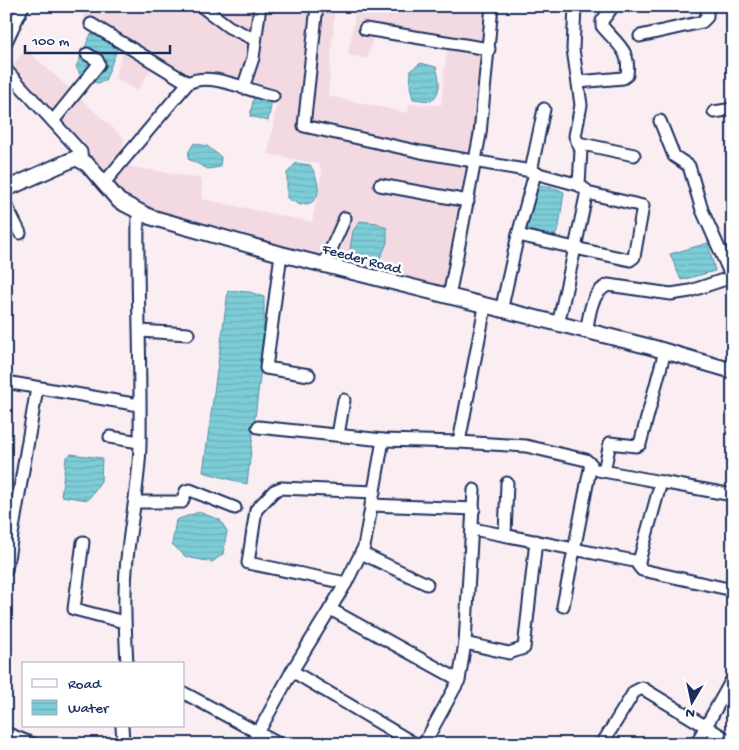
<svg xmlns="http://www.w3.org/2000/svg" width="739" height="750" font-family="'Gochi Hand',sans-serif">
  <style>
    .built { fill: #f3dae2 }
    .water { fill: url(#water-rules); stroke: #568ea7 }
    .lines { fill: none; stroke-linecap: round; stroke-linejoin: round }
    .minor-casing { stroke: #1b2f5e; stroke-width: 15 }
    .tertiary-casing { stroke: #1b2f5e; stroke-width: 18 }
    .minor { stroke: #fff; stroke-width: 11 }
    .tertiary { stroke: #fff; stroke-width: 14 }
    .labels { text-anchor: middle; stroke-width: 5; stroke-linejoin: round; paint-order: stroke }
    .street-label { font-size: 15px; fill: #1b2f5e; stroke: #fff }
  </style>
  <defs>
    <pattern id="water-rules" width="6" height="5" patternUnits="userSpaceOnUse" patternTransform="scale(1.25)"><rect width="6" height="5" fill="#7dcdd7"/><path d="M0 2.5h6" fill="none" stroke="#6bb0bb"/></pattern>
  </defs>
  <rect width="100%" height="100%" fill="#faeef2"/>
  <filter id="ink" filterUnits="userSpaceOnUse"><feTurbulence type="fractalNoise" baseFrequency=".02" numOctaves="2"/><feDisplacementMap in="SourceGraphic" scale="10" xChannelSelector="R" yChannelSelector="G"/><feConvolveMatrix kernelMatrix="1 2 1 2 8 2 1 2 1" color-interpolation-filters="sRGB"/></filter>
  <g filter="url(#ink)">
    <path class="built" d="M88,6H335L328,96L408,113L409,104L441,105L447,49L373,38L367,59L348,55L356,6H490L476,144L446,293L149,213L121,198L12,66L26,49L125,139L119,154L128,166L202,179V199L312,222L322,172L319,164L268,154L279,89L209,72L187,75L157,60L137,91L115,78L126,42L82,16Z"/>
    <g class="water">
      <path d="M91,34L114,42L118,47L105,81L97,83L81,76L76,67Z"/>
      <path d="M421,63L436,67C440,80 442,92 431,101L413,99L410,86L411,70Z"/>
      <path d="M254,96L272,101L268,121L250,116Z"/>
      <path d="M194,143L207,146L221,157L220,167L208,169L188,159L189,151Z"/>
      <path d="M296,163L310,165C316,174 324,194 312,202C309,204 304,204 300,205L287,198V173Z"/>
      <path d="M528,185L555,188L564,192L559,227L555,236L536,235L522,230Z"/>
      <path d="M360,221L377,223L387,228V243L380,258L371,261L355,257L350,249L353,231Z"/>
      <path d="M708,243L715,271L681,280L670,254Z"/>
      <path d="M228,291L250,292L264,297V343L247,484L203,472Z"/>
      <path d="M71,454L102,458L101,481L88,500L61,496L66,458Z"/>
      <path d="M199,512L220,520L227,531L223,554L212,562L186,557L172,544L176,520Z"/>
    </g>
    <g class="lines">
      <defs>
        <g id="minor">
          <path d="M201,6L229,27L254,39"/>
          <path d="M317,6L304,126L421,152L531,171"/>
          <path d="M575,6L573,49L581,105L575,136L581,150L579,185"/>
          <path d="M91,24L188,83"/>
          <path d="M365,29L489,49"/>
          <path d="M640,36L702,22L707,17V6"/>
          <path d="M6,42L23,6"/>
          <path d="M6,70L81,152L82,161"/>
          <path d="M578,82L623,78L627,75C631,51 617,44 602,26V21L611,9"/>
          <path d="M243,88L253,58L260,6"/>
          <path d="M714,112L733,109"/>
          <path d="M53,121L99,64L97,60L87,54"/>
          <path d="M660,121L674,156L689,166L702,210L733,280"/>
          <path d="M578,143L634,155"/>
          <path d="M104,183L188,83C211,71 248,91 273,96"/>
          <path d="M380,185L468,201"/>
          <path d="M6,205L20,233"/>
          <path d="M518,235L575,248L587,191L579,185L535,173"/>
          <path d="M281,254L266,368L309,375"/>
          <path d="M324,265L345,218"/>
          <path d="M449,297L480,134L492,6"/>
          <path d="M501,311L518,235L535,173L531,171L544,109"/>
          <path d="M558,325L575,248L630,260L634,257L643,206L587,193"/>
          <path d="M140,331L188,334"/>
          <path d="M586,332C590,314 590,294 608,285L671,294L690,291L732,277"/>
          <path d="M6,382L139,405"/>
          <path d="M258,427L383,440L459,442L485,307"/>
          <path d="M338,435L344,400"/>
          <path d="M110,437L139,442"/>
          <path d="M459,442L526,446L586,460L591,464L563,606"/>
          <path d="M598,470L661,482"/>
          <path d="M604,471L610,443L636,446L640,444L665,351"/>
          <path d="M733,495L661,482L638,565L642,570L733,590"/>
          <path d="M135,502H182L186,491L190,490L235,508"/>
          <path d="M371,505L474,509"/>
          <path d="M473,529L639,562"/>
          <path d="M505,535L507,483"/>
          <path d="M83,542L74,609L124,622"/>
          <path d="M361,553L427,584"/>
          <path d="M6,570L37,388"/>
          <path d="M346,583L248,563L256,510L274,491L281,488L374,492"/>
          <path d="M330,609L459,680"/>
          <path d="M465,643L509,653L524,648L536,541"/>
          <path d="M127,664C125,626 123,588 128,550C132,515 139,481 140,445C141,367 137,289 138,211"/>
          <path d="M292,671L415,744"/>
          <path d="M184,693L279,744"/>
          <path d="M122,726L123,741L129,744"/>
          <path d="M6,733L33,744"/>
          <path d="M252,744L292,671L346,583L364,547L383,440"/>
          <path d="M424,744L459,680L465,643L474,490"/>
          <path d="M602,744L634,692L642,688L733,743"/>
          <path d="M696,744L733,678"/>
        </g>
        <path id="tertiary" d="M6,189L76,158L87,164L119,201L150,217L281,254L651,347L733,371"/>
      </defs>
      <use href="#minor" class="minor-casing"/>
      <use href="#tertiary" class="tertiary-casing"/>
      <use href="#minor" class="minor"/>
      <use href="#tertiary" class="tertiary"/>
    </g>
  </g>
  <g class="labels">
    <g class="street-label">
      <text transform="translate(362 258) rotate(15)" y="5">Feeder Road</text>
    </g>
  </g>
  <rect width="739" height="750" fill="none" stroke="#fff" stroke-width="25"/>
  <rect x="12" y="12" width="714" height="725" fill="none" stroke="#1b2f5e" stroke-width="2" filter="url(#ink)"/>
  <rect x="22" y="662" width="162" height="65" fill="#ffffff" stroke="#a4acbf"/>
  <rect x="32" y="679" width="25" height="8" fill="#ffffff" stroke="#a4acbf"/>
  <text x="68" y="688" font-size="15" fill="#1b2f5e">Road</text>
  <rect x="32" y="700" width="25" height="15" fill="url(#water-rules)" stroke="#a4acbf"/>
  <text x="68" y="712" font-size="15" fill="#1b2f5e">Water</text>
  <g transform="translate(692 702) rotate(189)" stroke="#ffffff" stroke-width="4" paint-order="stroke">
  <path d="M0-4L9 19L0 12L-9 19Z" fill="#1b2f5e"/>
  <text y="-8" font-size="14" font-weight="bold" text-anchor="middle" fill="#1b2f5e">N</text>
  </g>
  <path d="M25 45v8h145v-8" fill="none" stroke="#1b2f5e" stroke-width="2.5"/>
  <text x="32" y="45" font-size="15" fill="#1b2f5e" stroke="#ffffff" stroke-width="4" paint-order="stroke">100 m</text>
</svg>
